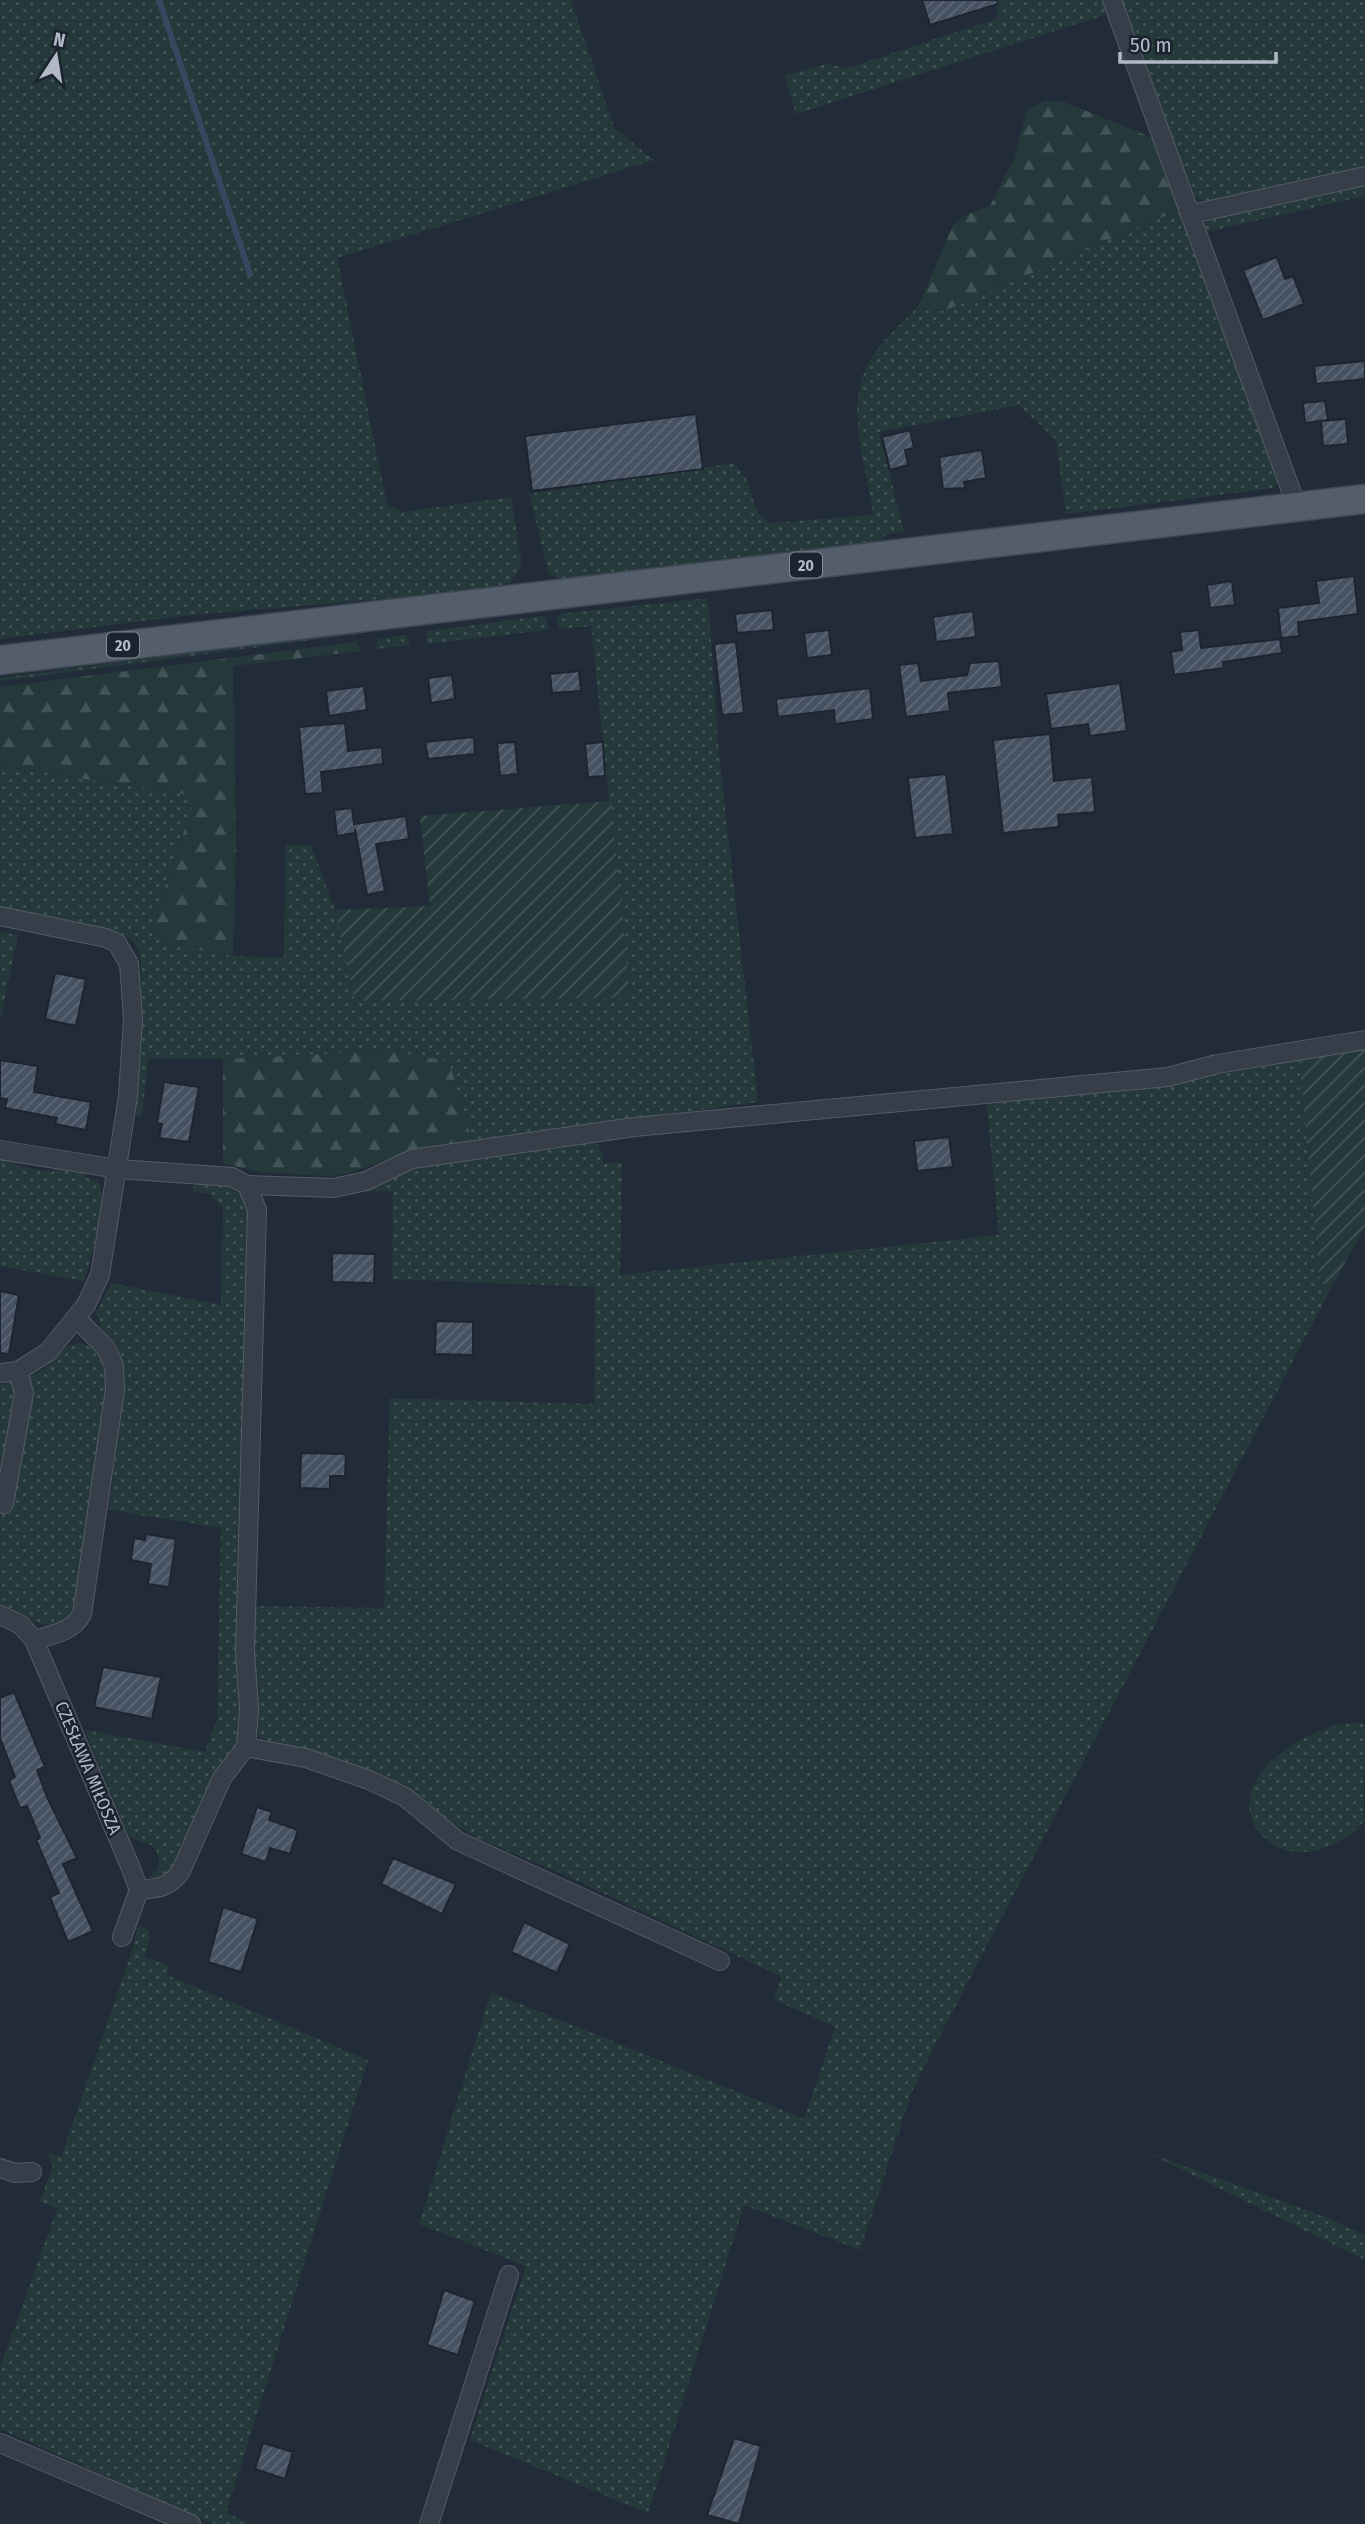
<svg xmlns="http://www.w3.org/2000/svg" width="1365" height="2524" font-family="'Fira Sans Condensed',sans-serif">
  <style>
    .grass { fill: url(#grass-dots) }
    .forest { fill: url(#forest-firs) }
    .garden { fill: url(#garden-furrows) }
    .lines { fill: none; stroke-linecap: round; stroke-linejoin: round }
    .stream { stroke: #364760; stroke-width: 6 }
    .building { fill: url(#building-hatch); stroke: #1d2530; stroke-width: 2 }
    .street-casing { stroke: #545b67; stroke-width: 20 }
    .primary-casing { stroke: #3f4753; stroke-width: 31 }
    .street { stroke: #363e49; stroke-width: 18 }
    .primary { stroke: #545d6a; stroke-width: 28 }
    .labels { text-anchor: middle; stroke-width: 5; stroke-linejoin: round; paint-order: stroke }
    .shield { fill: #1b232e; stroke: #848b98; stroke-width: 2 }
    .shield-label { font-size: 16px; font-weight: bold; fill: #b1b8c6 }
    .street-label { font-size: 18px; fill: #b1b8c6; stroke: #1b232e }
  </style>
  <defs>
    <pattern id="grass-dots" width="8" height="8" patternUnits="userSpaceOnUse" patternTransform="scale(1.75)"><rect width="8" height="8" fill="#25393b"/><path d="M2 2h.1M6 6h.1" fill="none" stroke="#425456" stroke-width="1.8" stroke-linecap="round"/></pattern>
    <pattern id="forest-firs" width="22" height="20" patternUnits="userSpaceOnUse" patternTransform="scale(1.75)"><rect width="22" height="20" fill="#25393b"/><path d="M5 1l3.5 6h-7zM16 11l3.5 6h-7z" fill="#425456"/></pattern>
    <pattern id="garden-furrows" width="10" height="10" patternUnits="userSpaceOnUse" patternTransform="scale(1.75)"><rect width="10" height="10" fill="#25393b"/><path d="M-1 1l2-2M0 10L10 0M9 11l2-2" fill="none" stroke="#425456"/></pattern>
    <pattern id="building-hatch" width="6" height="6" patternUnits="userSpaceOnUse" patternTransform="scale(1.75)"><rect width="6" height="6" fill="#465161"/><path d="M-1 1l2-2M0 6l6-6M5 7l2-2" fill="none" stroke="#5e6876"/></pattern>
  </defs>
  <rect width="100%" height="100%" fill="#222c39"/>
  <g class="grass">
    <path d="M0,0H571L614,128L654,160L337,258L387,504L402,512L511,497L521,558L520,568L510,583L476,591L190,615L0,639Z"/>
    <path d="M994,0H1102L1108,14L796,114L785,76L825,64L848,68L999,18Z"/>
    <path d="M1123,0H1365V167L1204,201L1195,197L1122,12Z"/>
    <path d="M1365,182V196L1205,232L1206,220Z"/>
    <path d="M1181,209L1279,479L1274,488L1066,514L1056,440L1019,405L879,432L904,532L886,534L881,542L566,582L549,574L529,494L734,463C738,469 745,475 747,482C756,500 750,513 772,523L873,515C867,462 840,402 875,353C887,335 905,322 919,305L926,311H944Z"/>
    <path d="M708,598L718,744L758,1102L472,1141L449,1062L389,1051L223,1059L148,1058L142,1116L136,1115L141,1030V962L139,950L132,940L113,931L0,907V766L196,796L152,925L164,944L233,956L284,958L286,845H311L335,910L355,1001L630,998L591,626L559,629L557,619L560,614Z"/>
    <path d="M542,616L546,618L548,630L426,644L427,631Z"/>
    <path d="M356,631L358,634L0,681V678Z"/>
    <path d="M406,635L410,645L376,649L377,639Z"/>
    <path d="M0,932L18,935L0,1021Z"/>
    <path d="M1299,1055L1320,1282L1330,1290L934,2047L912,2092L860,2250L744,2205L648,2513L470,2440L526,2266L419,2224L491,1992L804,2119L835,2027L773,1999L782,1977L565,1875L479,1839L440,1815L258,1736L251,1656L255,1606L384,1608L390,1398L594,1404L595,1287L392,1279L393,1191L354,1192L417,1168L587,1140L597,1143L603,1155V1164L622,1162L620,1275L999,1235L987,1104L1131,1087Z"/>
    <path d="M0,1158L14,1160L16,1166L52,1172L58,1167L86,1172L85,1177L99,1183C107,1203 91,1259 84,1281L0,1266Z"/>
    <path d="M194,1184C230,1185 237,1179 250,1216L242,1705L238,1743L174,1865L162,1879L148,1878L159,1868C160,1837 145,1848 128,1835L85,1730L205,1752L217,1719L221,1528L109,1510L125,1371L116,1343L102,1329L96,1313L111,1283L221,1305L223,1207L209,1193L192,1192Z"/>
    <path d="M79,1343C101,1347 106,1362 109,1382L74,1610C45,1642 29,1612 0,1606V1384C16,1383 30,1379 43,1369C57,1359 61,1345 79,1343Z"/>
    <path d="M1359,1722L1365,1725L1364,1821C1291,1901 1190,1808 1294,1744C1315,1732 1335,1723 1359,1722Z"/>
    <path d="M138,1926L148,1929L150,1937L145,1957L170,1966L167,1975L368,2060L226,2513L253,2524H214L0,2429V2368L57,2209L40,2201L53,2167L47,2152L61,2157L132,1951Z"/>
    <path d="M1148,2153L1325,2217L1365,2235V2260Z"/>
  </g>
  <g class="forest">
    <path d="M1045,101L1064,102L1153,138L1181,209L944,311H926L919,305L953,225L968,214L990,206L1014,159L1027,110Z"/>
    <path d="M356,642L362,651L233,666L236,844L233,956L164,944L152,925L196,796L0,766V687Z"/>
    <path d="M389,1051L449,1061L472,1141L396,1157L345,1174L328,1176L259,1172L223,1163V1059Z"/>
  </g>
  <g class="garden">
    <path d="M611,801L630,998L355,1001L335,910L430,906L420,816Z"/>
    <path d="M1365,1045V1226L1330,1290L1320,1282L1299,1055Z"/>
  </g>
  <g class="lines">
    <path class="stream" d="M159,0L250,274"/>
  </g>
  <g class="building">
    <path d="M922,0H997L998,4L930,25Z"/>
    <path d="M1277,257L1285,279L1293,276L1304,304L1263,320L1243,270Z"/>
    <path d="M1365,361V379L1316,384L1314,366Z"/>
    <path d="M1325,401L1328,420L1305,423L1303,403Z"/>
    <path d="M696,414L703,469L532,491L525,436Z"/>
    <path d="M1346,419L1348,444L1323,446L1321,421Z"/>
    <path d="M910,430L914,448L905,450L908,465L890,470L882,437Z"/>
    <path d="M982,450L986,478L964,482L965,488L943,489L939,457Z"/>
    <path d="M1354,576L1358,614L1298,622L1299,636L1281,638L1278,608L1319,603L1316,581Z"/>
    <path d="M1232,581L1235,605L1210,608L1207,585Z"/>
    <path d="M772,610L774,630L737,633L735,614Z"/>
    <path d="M973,611L976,637L936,642L933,617Z"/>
    <path d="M829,630L832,655L807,658L804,633Z"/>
    <path d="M1199,630L1201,648L1280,639L1282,653L1223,662L1224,668L1174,675L1171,652L1182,650L1180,632Z"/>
    <path d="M736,642L744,713L722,715L714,644Z"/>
    <path d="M999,661L1002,687L948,693L950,711L906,717L899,665L918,663L921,681L967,675L970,663Z"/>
    <path d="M579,671L581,691L552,693L550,674Z"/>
    <path d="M452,675L455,699L431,703L428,678Z"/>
    <path d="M1120,683L1127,731L1090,736L1088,724L1051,729L1046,694Z"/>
    <path d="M364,686L367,710L329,716L326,691Z"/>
    <path d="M870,688L873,719L835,724L834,710L778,717L776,699Z"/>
    <path d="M345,723L348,751L382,747L383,764L321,772L323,793L305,794L299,727Z"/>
    <path d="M1050,734L1054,781L1092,777L1095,812L1058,815L1059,827L1003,833L993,740Z"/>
    <path d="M474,737L475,754L428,759L425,742Z"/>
    <path d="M515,742L518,774L500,776L497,743Z"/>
    <path d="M603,742L605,776L588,777L585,744Z"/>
    <path d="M946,774L953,834L915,838L908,778Z"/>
    <path d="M352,808L354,824L406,816L409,839L376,844L385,891L367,895L355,829V833L337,836L334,810Z"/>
    <path d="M55,973L86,979L76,1026L45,1019Z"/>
    <path d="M0,1060L38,1066L34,1092L91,1102L86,1130L55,1124L57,1118L5,1108L7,1099L0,1098Z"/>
    <path d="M164,1082L199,1087L189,1142L159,1138L162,1124L157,1123Z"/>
    <path d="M949,1137L953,1167L917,1171L914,1141Z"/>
    <path d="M332,1253L375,1254L374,1283L332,1282Z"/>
    <path d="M0,1291L19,1295L9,1354L0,1353Z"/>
    <path d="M436,1321L473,1322V1355L435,1354Z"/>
    <path d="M301,1453L346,1454L345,1476H330V1489L300,1488Z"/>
    <path d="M146,1534L176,1539L169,1587L148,1584L151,1564L131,1560L134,1538L145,1540Z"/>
    <path d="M103,1667L161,1677L152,1719L94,1707Z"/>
    <path d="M14,1692L45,1767L37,1770L47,1797L77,1858L63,1864L93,1931L68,1942L50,1897L59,1893L36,1840L40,1838L27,1806L20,1808L9,1780L15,1777L0,1738V1698Z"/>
    <path d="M257,1807L272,1812L269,1820L298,1830L290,1854L270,1848L266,1862L241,1854Z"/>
    <path d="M393,1858L456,1884L442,1914L381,1884Z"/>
    <path d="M223,1907L258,1919L241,1972L208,1962Z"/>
    <path d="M524,1922L570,1944L557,1973L511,1952Z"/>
    <path d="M444,2290L475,2301L458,2355L427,2345Z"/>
    <path d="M734,2438L761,2446L739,2524L707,2515Z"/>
    <path d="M263,2443L293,2452L285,2479L255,2469Z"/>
  </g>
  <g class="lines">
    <defs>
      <g id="street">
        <path d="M1112,0L1297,507"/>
        <path d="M1192,214L1365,176"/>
        <path d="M0,916L106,938L117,943L129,964L133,1018L128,1096L100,1275L86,1305L48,1352L18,1371L0,1373"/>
        <path d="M0,1150L118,1169L232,1177L247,1185L257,1210L245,1652L249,1709L246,1747L222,1778L181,1871C169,1888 159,1888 139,1890"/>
        <path d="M247,1185L334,1188L366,1181L412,1159L634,1127L1168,1077L1217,1064L1365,1040"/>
        <path d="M4,1504L24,1393L18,1371"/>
        <path d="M0,1615L21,1625L34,1640L130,1866L139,1890L122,1937"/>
        <path d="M34,1640C52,1635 73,1632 82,1614L115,1389L114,1366L106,1348L77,1319"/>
        <path d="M246,1747L306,1758L369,1780L405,1797L458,1841L720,1961"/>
        <path d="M0,2168L15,2173L32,2172"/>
        <path d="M0,2443L191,2524"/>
        <path d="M429,2524L509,2275"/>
      </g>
      <path id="primary" d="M0,660L1365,499"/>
    </defs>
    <use href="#street" class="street-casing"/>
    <use href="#primary" class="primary-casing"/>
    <use href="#street" class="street"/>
    <use href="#primary" class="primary"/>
  </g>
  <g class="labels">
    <g class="shield">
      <rect x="790" y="552.5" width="32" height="25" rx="5"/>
      <rect x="107" y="632.5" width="32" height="25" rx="5"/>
    </g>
    <g class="shield-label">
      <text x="806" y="571">20</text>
      <text x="123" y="651">20</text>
    </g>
    <g class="street-label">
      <text transform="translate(88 1768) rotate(67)" y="6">CZESŁAWA MIŁOSZA</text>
    </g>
  </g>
  <g transform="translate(56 56) rotate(12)" stroke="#1b232e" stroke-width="5" paint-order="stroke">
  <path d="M0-5L12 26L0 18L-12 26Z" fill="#b1b8c6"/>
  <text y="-10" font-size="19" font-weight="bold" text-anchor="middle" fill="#b1b8c6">N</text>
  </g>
  <path d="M1120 52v10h156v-10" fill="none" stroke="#b1b8c6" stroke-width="3.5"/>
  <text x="1130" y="52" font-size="21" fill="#b1b8c6" stroke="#1b232e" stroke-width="5" paint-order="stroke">50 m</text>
</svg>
